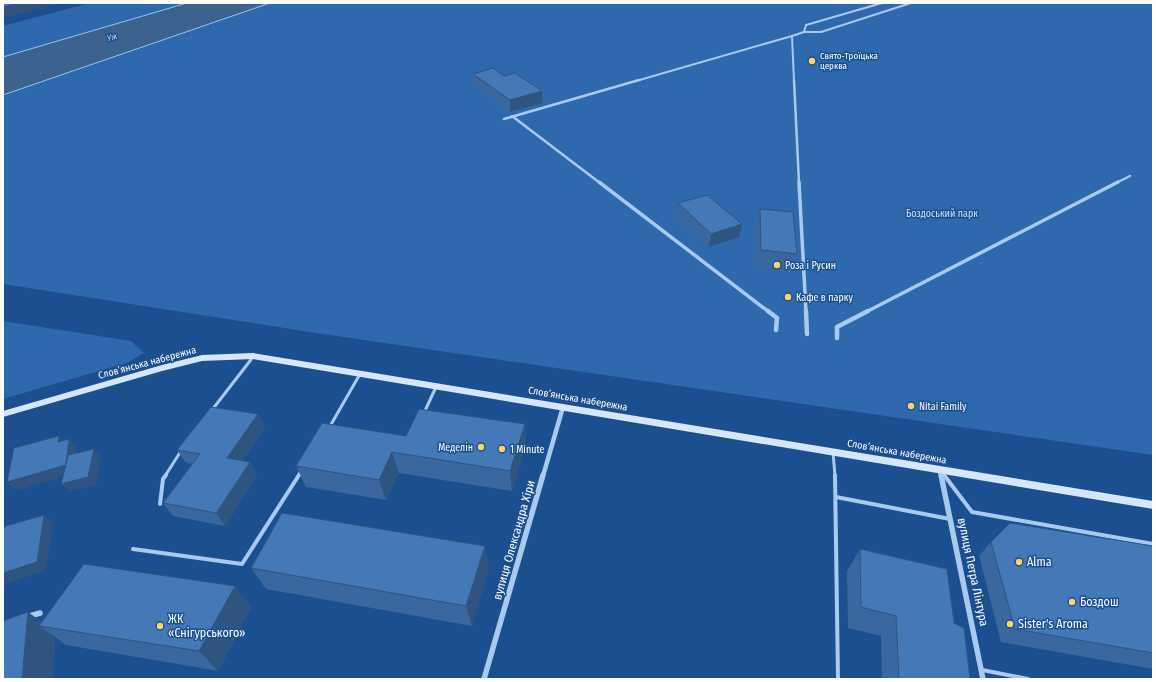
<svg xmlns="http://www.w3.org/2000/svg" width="1156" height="682" font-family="'Fira Sans Condensed',sans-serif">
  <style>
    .green { fill: #2e69ad }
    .water { fill: #3c6290; stroke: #9cc4f0 }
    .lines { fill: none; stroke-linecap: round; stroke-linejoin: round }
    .lane-far1 { stroke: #a9c9ee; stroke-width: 3 }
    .lane { stroke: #a9c9ee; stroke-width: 4 }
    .street-far4 { stroke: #a9c9ee; stroke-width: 2 }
    .street-far3 { stroke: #a9c9ee; stroke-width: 2.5 }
    .street-far2 { stroke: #a9c9ee; stroke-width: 3.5 }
    .street-far1 { stroke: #a9c9ee; stroke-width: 4.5 }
    .street { stroke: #a9c9ee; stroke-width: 5.5 }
    .secondary { fill: #d6e6fa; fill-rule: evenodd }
    .wall { fill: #3a679d }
    .shaded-wall { fill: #305480 }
    .building { fill: #4478b7; stroke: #305480 }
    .poi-dot { fill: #ffd166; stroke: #1b4f8f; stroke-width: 1.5 }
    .labels { text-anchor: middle; stroke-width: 3; stroke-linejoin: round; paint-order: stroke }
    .far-water-label { font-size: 9px; font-style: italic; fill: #b5d3f5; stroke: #1b4f8f }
    .far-poi-label { font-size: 9px; fill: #fff; stroke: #1b4f8f; text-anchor: start }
    .park-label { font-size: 10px; fill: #cfe3fa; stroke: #1b4f8f }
    .poi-label { font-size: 10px; fill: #fff; stroke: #1b4f8f; text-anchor: start }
    .street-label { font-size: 10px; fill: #fff; stroke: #1b4f8f }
    .near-street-label { font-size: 12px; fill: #fff; stroke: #1b4f8f }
    .near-poi-label { font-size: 12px; fill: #fff; stroke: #1b4f8f; text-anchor: start }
  </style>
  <rect width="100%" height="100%" fill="#1b4f8f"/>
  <g class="green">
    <path d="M90,3H187L3,57V26Z"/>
    <path d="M270,3H1153V455L316,333L3,284V95Z"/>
    <path d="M3,321L131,341L144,353L126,363L3,399Z"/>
  </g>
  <path class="water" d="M187,3H270L3,95V57Z"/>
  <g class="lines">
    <g class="lane-far1">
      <path d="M212,410L253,357"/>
      <path d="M424,413L436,387"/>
      <path d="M329,428L360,374"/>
      <path d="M833,452L835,476"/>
      <path d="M941,471L944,476"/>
      <path d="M165,476L181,451"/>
      <path d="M298,476L301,471"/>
    </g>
    <g class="lane">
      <path d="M835,475L838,679"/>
      <path d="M944,475L972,512L1153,544"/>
      <path d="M836,497L950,519"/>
      <path d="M160,504L163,479L166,475"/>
      <path d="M133,549L242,564L299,475"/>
      <path d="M982,670L1028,679"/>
    </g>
    <g class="street-far4">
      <path d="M804,32H821L911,3"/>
      <path d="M792,36L794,81"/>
      <path d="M636,81L792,36L804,32L806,25L882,3"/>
    </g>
    <g class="street-far3">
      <path d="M794,80L799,183"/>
      <path d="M512,116L600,183"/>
      <path d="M504,119L639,80"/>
      <path d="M1116,183L1130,176"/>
    </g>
    <g class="street-far2">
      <path d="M599,182L769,312"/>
      <path d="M799,182L806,312"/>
      <path d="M866,312L1118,182"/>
    </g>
    <g class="street-far1">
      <path d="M768,311L777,318L776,330"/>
      <path d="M806,311L807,334"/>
      <path d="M837,338V327L868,311"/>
      <path d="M940,470L941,476"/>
      <path d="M543,476L563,407"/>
    </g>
    <g class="street">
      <path d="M941,475L983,679"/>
      <path d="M30,616L40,613"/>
      <path d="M484,679L543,475"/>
    </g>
    <path class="secondary" d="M253,353L1153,501V509L253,359L202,361L162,371L3,417V411L162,365L202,355Z"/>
  </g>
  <g class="wall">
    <path d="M473,74L543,103L510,112L474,85Z"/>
    <path d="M678,203L739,237L709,247L676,216Z"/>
    <path d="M760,209L797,254L792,271L757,268L756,225Z"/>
    <path d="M258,414L265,428L242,461L250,462L257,476L225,526L173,516L163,503L192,464L186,463L177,450Z"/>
    <path d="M525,424L526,445L512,491L399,473L386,500L306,487L296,466L406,436Z"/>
    <path d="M991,542L1153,546V669L1001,642L979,556Z"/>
    <path d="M860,549L954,623L970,679H882L881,636L848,628L847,571Z"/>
    <path d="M251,568H489L472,626L266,589Z"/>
    <path d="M251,607L218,671L66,645L55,637L52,679H3L42,622Z"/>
  </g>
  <g class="shaded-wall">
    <path d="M19,3H61L3,18V7Z"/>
    <path d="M542,91L543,103L510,112V100Z"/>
    <path d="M742,224L739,237L709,247L711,234Z"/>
    <path d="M258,414L265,428L235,472L227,458Z"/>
    <path d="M525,424L526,445L512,491L510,471Z"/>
    <path d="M59,436L66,444L58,442Z"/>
    <path d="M69,439L77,447L74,473L66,464Z"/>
    <path d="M94,449L101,458L96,485L69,492L61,484Z"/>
    <path d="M392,452L399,473L386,500L379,480Z"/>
    <path d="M250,462L257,476L225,526L216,513Z"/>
    <path d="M66,465L74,473L16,491L7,482Z"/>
    <path d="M44,515L53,523L46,570L3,585V573Z"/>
    <path d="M485,546L489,568L472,626L466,606Z"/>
    <path d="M235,586L251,607L218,671L199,651Z"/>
    <path d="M28,612L49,627L39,626L55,637L52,679H22Z"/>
  </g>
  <g class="building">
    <path d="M3,3H19L3,7Z"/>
    <path d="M493,68L504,76L515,73L542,91L510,100L473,74Z"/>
    <path d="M707,195L742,224L711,234L678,203Z"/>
    <path d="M760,209L793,212L797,254L761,250Z"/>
    <path d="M211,407L258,414L227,458L250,462L216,513L163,503L200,454L177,450Z"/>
    <path d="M419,409L525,424L510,471L392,452L379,480L296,466L322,423L406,436Z"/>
    <path d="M59,436L58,442L69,439L66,464L68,455L94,449L88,477L61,484L66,465L7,482L14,448Z"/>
    <path d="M282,513L485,546L466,606L251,568Z"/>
    <path d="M44,515L37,562L3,573V530L6,526Z"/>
    <path d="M1010,523L1153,546V653L1015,629L991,542Z"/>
    <path d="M860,549L947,569L954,623L964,628L970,679H899L896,616L861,607Z"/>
    <path d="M84,564L235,586L199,651L39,626Z"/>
    <path d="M28,612L22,679H3V621Z"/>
  </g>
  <g class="poi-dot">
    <circle cx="812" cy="61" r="4"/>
    <circle cx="777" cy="265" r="4"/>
    <circle cx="788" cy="297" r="4"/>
    <circle cx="911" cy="406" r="4"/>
    <circle cx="481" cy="447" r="4"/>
    <circle cx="502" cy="449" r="4"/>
    <circle cx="1019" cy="562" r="4"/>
    <circle cx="1072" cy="602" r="4"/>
    <circle cx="1010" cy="624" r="4"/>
    <circle cx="160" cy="626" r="4"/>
  </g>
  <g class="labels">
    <g class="far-water-label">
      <text transform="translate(112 37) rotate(-17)" y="3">Уж</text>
    </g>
    <g class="far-poi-label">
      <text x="820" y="59">Свято-Троїцька<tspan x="820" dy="10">церква</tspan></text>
    </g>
    <g class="park-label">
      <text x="942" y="217">Боздоський парк</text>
    </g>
    <g class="poi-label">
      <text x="785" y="269">Роза і Русин</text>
      <text x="796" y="301">Кафе в парку</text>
      <text x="919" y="410">Nitai Family</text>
      <text x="473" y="451" text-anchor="end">Меделін</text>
      <text x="510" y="453">1 Minute</text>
    </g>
    <g class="street-label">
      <text transform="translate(147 362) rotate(-15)" y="4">Словʼянська набережна</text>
      <text transform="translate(578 398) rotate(10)" y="4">Словʼянська набережна</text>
      <text transform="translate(897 451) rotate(10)" y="4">Словʼянська набережна</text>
    </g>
    <g class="near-street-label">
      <text transform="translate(514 540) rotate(-74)" y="4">вулиця Олександра Хіри</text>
      <text transform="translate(973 572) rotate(78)" y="4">вулиця Петра Лінтура</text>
    </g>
    <g class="near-poi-label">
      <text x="1027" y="566">Alma</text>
      <text x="1080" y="606">Боздош</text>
      <text x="168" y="623">ЖК<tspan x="168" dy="14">«Снігурського»</tspan></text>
      <text x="1018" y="628">Sister's Aroma</text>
    </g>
  </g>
  <rect width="1156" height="682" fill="none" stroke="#ffffff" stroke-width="8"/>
</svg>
